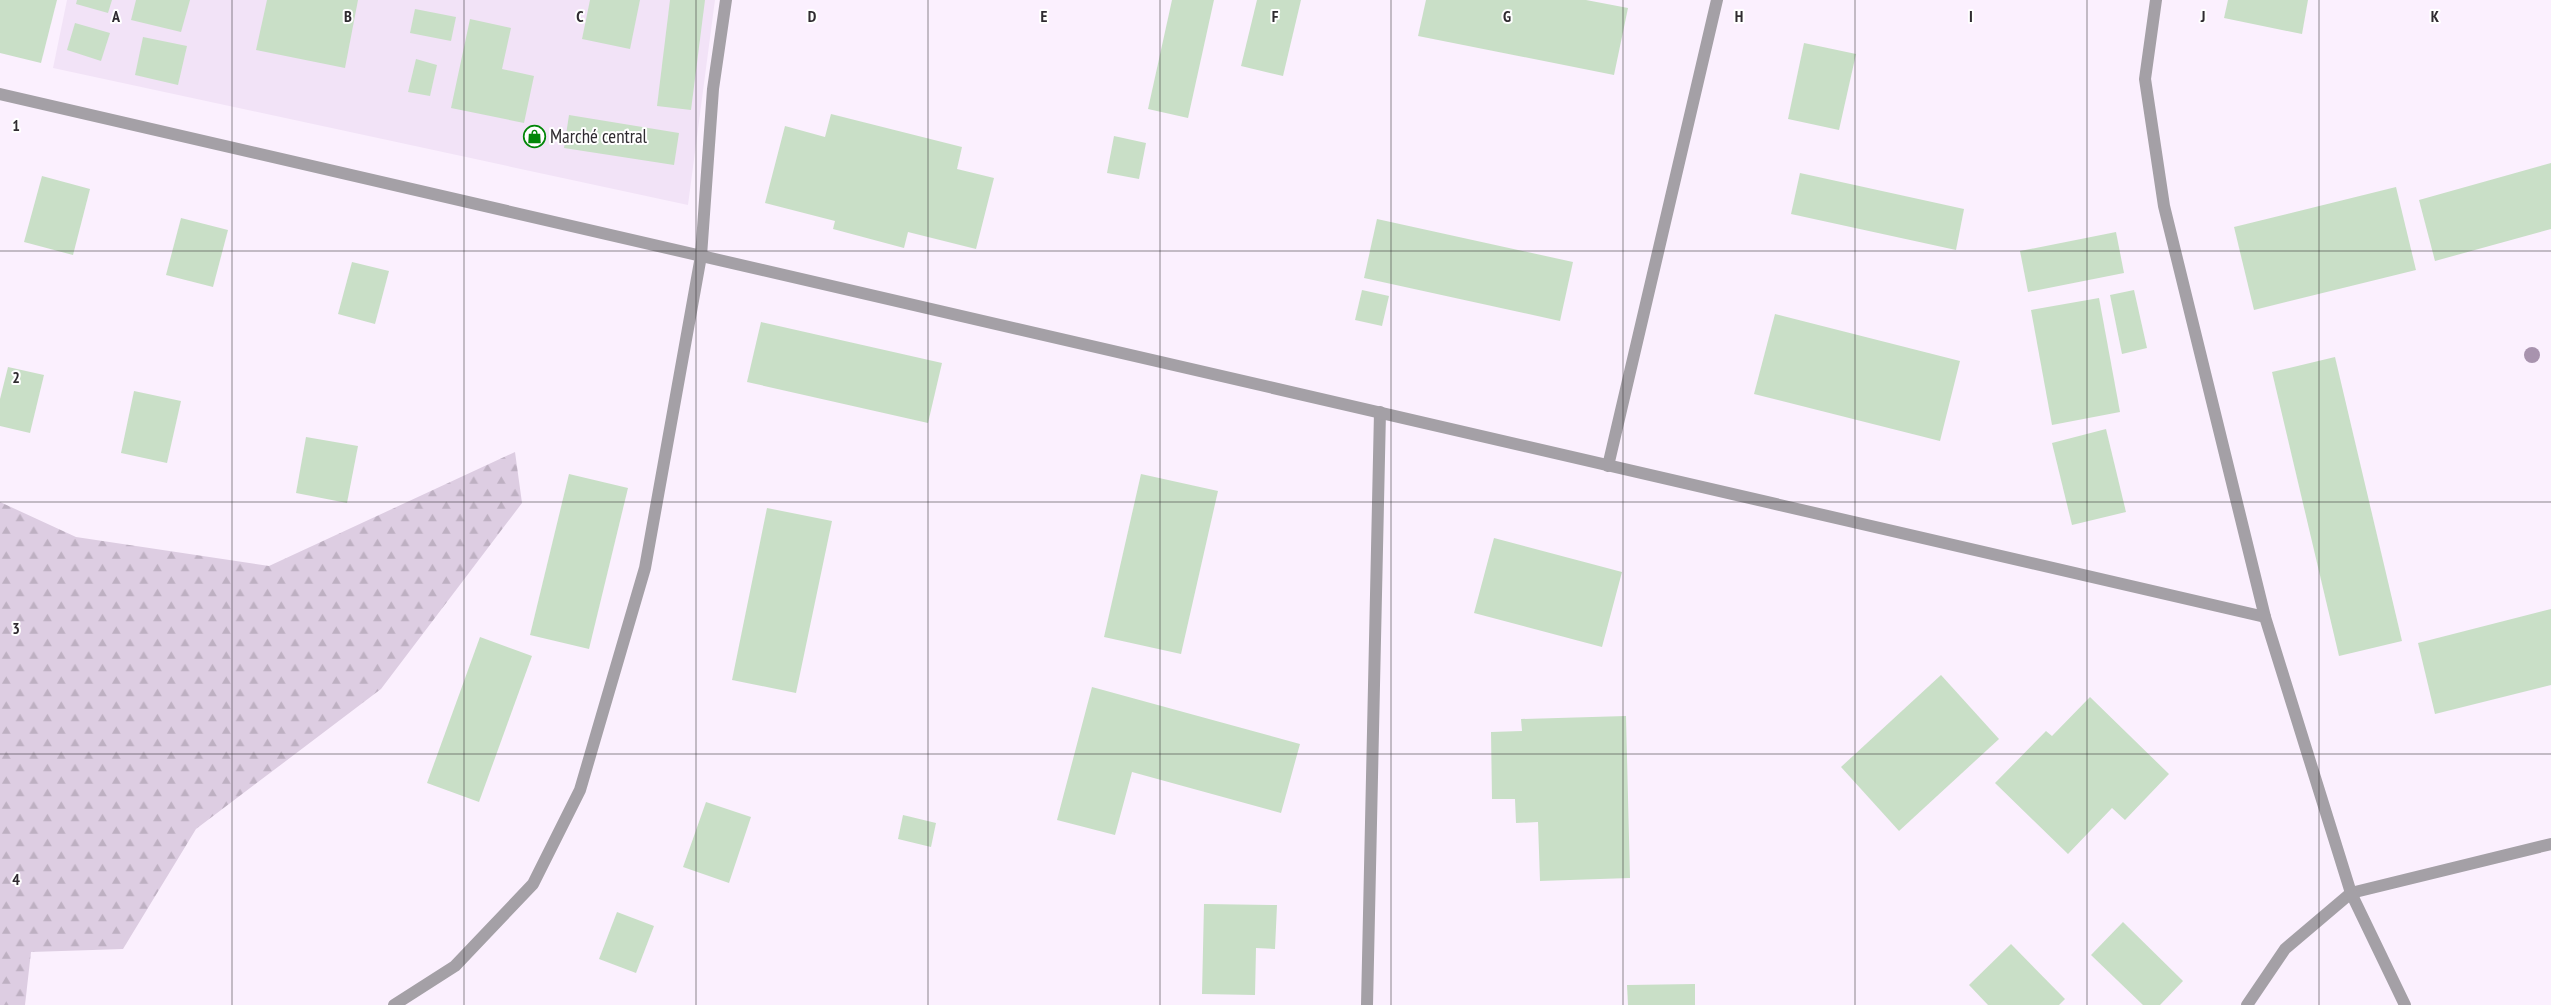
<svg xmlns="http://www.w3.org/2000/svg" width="2551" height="1005" font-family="'PT Sans Narrow',sans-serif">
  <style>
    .built { fill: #f2e3f7 }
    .forest { fill: url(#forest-firs) }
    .building { fill: #c9dfc7 }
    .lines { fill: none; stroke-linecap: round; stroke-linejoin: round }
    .minor { stroke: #a4a0a6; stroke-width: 12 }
    .tertiary { stroke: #a4a0a6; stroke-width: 12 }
    .tree { fill: #a893ae }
    .grid { fill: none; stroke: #2f2b30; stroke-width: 1; stroke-opacity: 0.55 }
    .labels { text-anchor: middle; stroke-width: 4; stroke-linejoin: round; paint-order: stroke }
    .poi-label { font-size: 19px; fill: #2f2b30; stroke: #fff; text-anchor: start }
    .grid-label { font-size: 16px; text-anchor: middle; font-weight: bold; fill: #2f2b30; stroke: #fff; stroke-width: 4; stroke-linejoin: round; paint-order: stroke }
  </style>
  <defs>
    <pattern id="forest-firs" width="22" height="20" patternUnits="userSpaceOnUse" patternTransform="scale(1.25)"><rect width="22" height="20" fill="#ddcde2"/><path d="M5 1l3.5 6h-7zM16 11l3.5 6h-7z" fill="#beb0c2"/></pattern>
  </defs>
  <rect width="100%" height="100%" fill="#fbf0fe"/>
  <path class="built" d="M67,0H715L688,205L53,68Z"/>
  <path class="forest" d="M515,452L522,503L381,689L196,829L123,949L31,952L25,1005H0V502L76,537L269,566Z"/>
  <g class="building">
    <path d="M0,0H57L41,63L0,53Z"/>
    <path d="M77,0H112L108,13L76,4Z"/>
    <path d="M136,0H190L181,32L131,20Z"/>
    <path d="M267,0H358L345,68L256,50Z"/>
    <path d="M590,0H640L630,49L582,39Z"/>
    <path d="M670,0H705L691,110L657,106Z"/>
    <path d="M1172,0H1214L1188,118L1148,109Z"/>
    <path d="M1257,0H1301L1283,76L1241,66Z"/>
    <path d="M1426,0H1586L1628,8L1614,75L1418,36Z"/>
    <path d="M2228,0H2308L2302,34L2224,18Z"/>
    <path d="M415,9L456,17L451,41L410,33Z"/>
    <path d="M470,19L511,28L502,69L534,76L524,123L451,108Z"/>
    <path d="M75,23L110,33L101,61L67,50Z"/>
    <path d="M143,37L187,46L178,85L135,75Z"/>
    <path d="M1804,43L1856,54L1839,130L1788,119Z"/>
    <path d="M416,59L437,65L430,96L408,92Z"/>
    <path d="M831,114L962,147L957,169L994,178L976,249L908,232L904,248L833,229L835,221L765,203L785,126L825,137Z"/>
    <path d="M569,115L679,133L674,165L564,148Z"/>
    <path d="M1114,136L1146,143L1139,179L1107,173Z"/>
    <path d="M2551,163V229L2435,261L2419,200Z"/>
    <path d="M1800,173L1964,209L1956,250L1791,214Z"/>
    <path d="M42,176L90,189L73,255L24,242Z"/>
    <path d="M2396,187L2416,270L2254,310L2234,227Z"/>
    <path d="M181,218L228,230L213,287L166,275Z"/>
    <path d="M1377,219L1573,262L1560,321L1364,278Z"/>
    <path d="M2116,232L2124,273L2028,292L2020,251Z"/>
    <path d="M352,262L389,271L375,324L338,314Z"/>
    <path d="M1362,290L1389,296L1382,326L1355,320Z"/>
    <path d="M2134,290L2147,348L2122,354L2110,295Z"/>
    <path d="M2099,298L2120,412L2052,425L2031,310Z"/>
    <path d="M1775,314L1960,361L1940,441L1754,394Z"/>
    <path d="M761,322L942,363L928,423L747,382Z"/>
    <path d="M2335,357L2402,641L2339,656L2272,372Z"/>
    <path d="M8,367L44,375L30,433L0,426V399Z"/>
    <path d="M134,391L181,401L167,463L121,453Z"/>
    <path d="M2106,429L2126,512L2072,525L2052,443Z"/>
    <path d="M306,437L358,446L347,503L296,493Z"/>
    <path d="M569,474L628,488L589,649L530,635Z"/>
    <path d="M1141,474L1218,491L1181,654L1104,637Z"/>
    <path d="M767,508L832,521L796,693L732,680Z"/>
    <path d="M1494,538L1622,572L1602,647L1474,613Z"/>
    <path d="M2551,609V685L2435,714L2418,643Z"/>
    <path d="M480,637L532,656L479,802L427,783Z"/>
    <path d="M1941,675L1999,739L1899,831L1841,767Z"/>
    <path d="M1092,687L1300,744L1281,813L1132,772L1115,835L1057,820Z"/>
    <path d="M2090,697L2169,774L2125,820L2112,808L2068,854L1995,783L2046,731L2052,736Z"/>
    <path d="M1626,716L1630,878L1540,881L1538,822L1516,823L1515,799H1492L1491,732L1522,731L1521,719Z"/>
    <path d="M706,802L751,817L729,883L683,867Z"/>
    <path d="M903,815L936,823L931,847L898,839Z"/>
    <path d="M1204,904L1277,905L1275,949L1256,948L1255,995L1202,994Z"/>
    <path d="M617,912L654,926L636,973L599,959Z"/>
    <path d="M2123,922L2183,981L2160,1005H2143L2091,955Z"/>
    <path d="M2011,944L2065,999L2059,1005H1988L1969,985Z"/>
    <path d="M1695,984V1005H1628L1627,985Z"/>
  </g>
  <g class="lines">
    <g class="minor">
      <path d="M1608,466L1717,0"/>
      <path d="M394,1005L455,966L533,884L580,790L645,568L701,256L713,89L726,0"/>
      <path d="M1367,1005L1380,412"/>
      <path d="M2247,1005L2285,949L2351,893L2551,844"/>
    </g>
    <g class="tertiary">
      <path d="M2156,0L2145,79L2164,206L2265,617L2351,893L2405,1005"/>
      <path d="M0,94L2265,617"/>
    </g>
  </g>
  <circle class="tree" cx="2532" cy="355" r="8"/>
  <path class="grid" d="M232,0V1005M464,0V1005M696,0V1005M928,0V1005M1160,0V1005M1391,0V1005M1623,0V1005M1855,0V1005M2087,0V1005M2319,0V1005M0,251H2551M0,502H2551M0,754H2551"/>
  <defs>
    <symbol id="shop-ring" viewBox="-11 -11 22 22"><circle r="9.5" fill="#fff" stroke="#028608" stroke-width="1.5"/><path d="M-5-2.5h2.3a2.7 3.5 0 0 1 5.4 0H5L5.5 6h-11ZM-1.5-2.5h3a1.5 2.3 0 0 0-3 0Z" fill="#028608"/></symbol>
  </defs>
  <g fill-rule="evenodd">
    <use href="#shop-ring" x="522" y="124" width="25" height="25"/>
  </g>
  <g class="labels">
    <g class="poi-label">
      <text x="550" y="143">Marché central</text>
    </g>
  </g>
  <g class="grid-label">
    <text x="116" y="22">A</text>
    <text x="348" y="22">B</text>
    <text x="580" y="22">C</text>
    <text x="812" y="22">D</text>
    <text x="1044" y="22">E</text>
    <text x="1275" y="22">F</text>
    <text x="1507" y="22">G</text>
    <text x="1739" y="22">H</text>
    <text x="1971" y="22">I</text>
    <text x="2203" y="22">J</text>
    <text x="2435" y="22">K</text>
    <text x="16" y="131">1</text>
    <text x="16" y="383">2</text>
    <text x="16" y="634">3</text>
    <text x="16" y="885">4</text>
  </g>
</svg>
